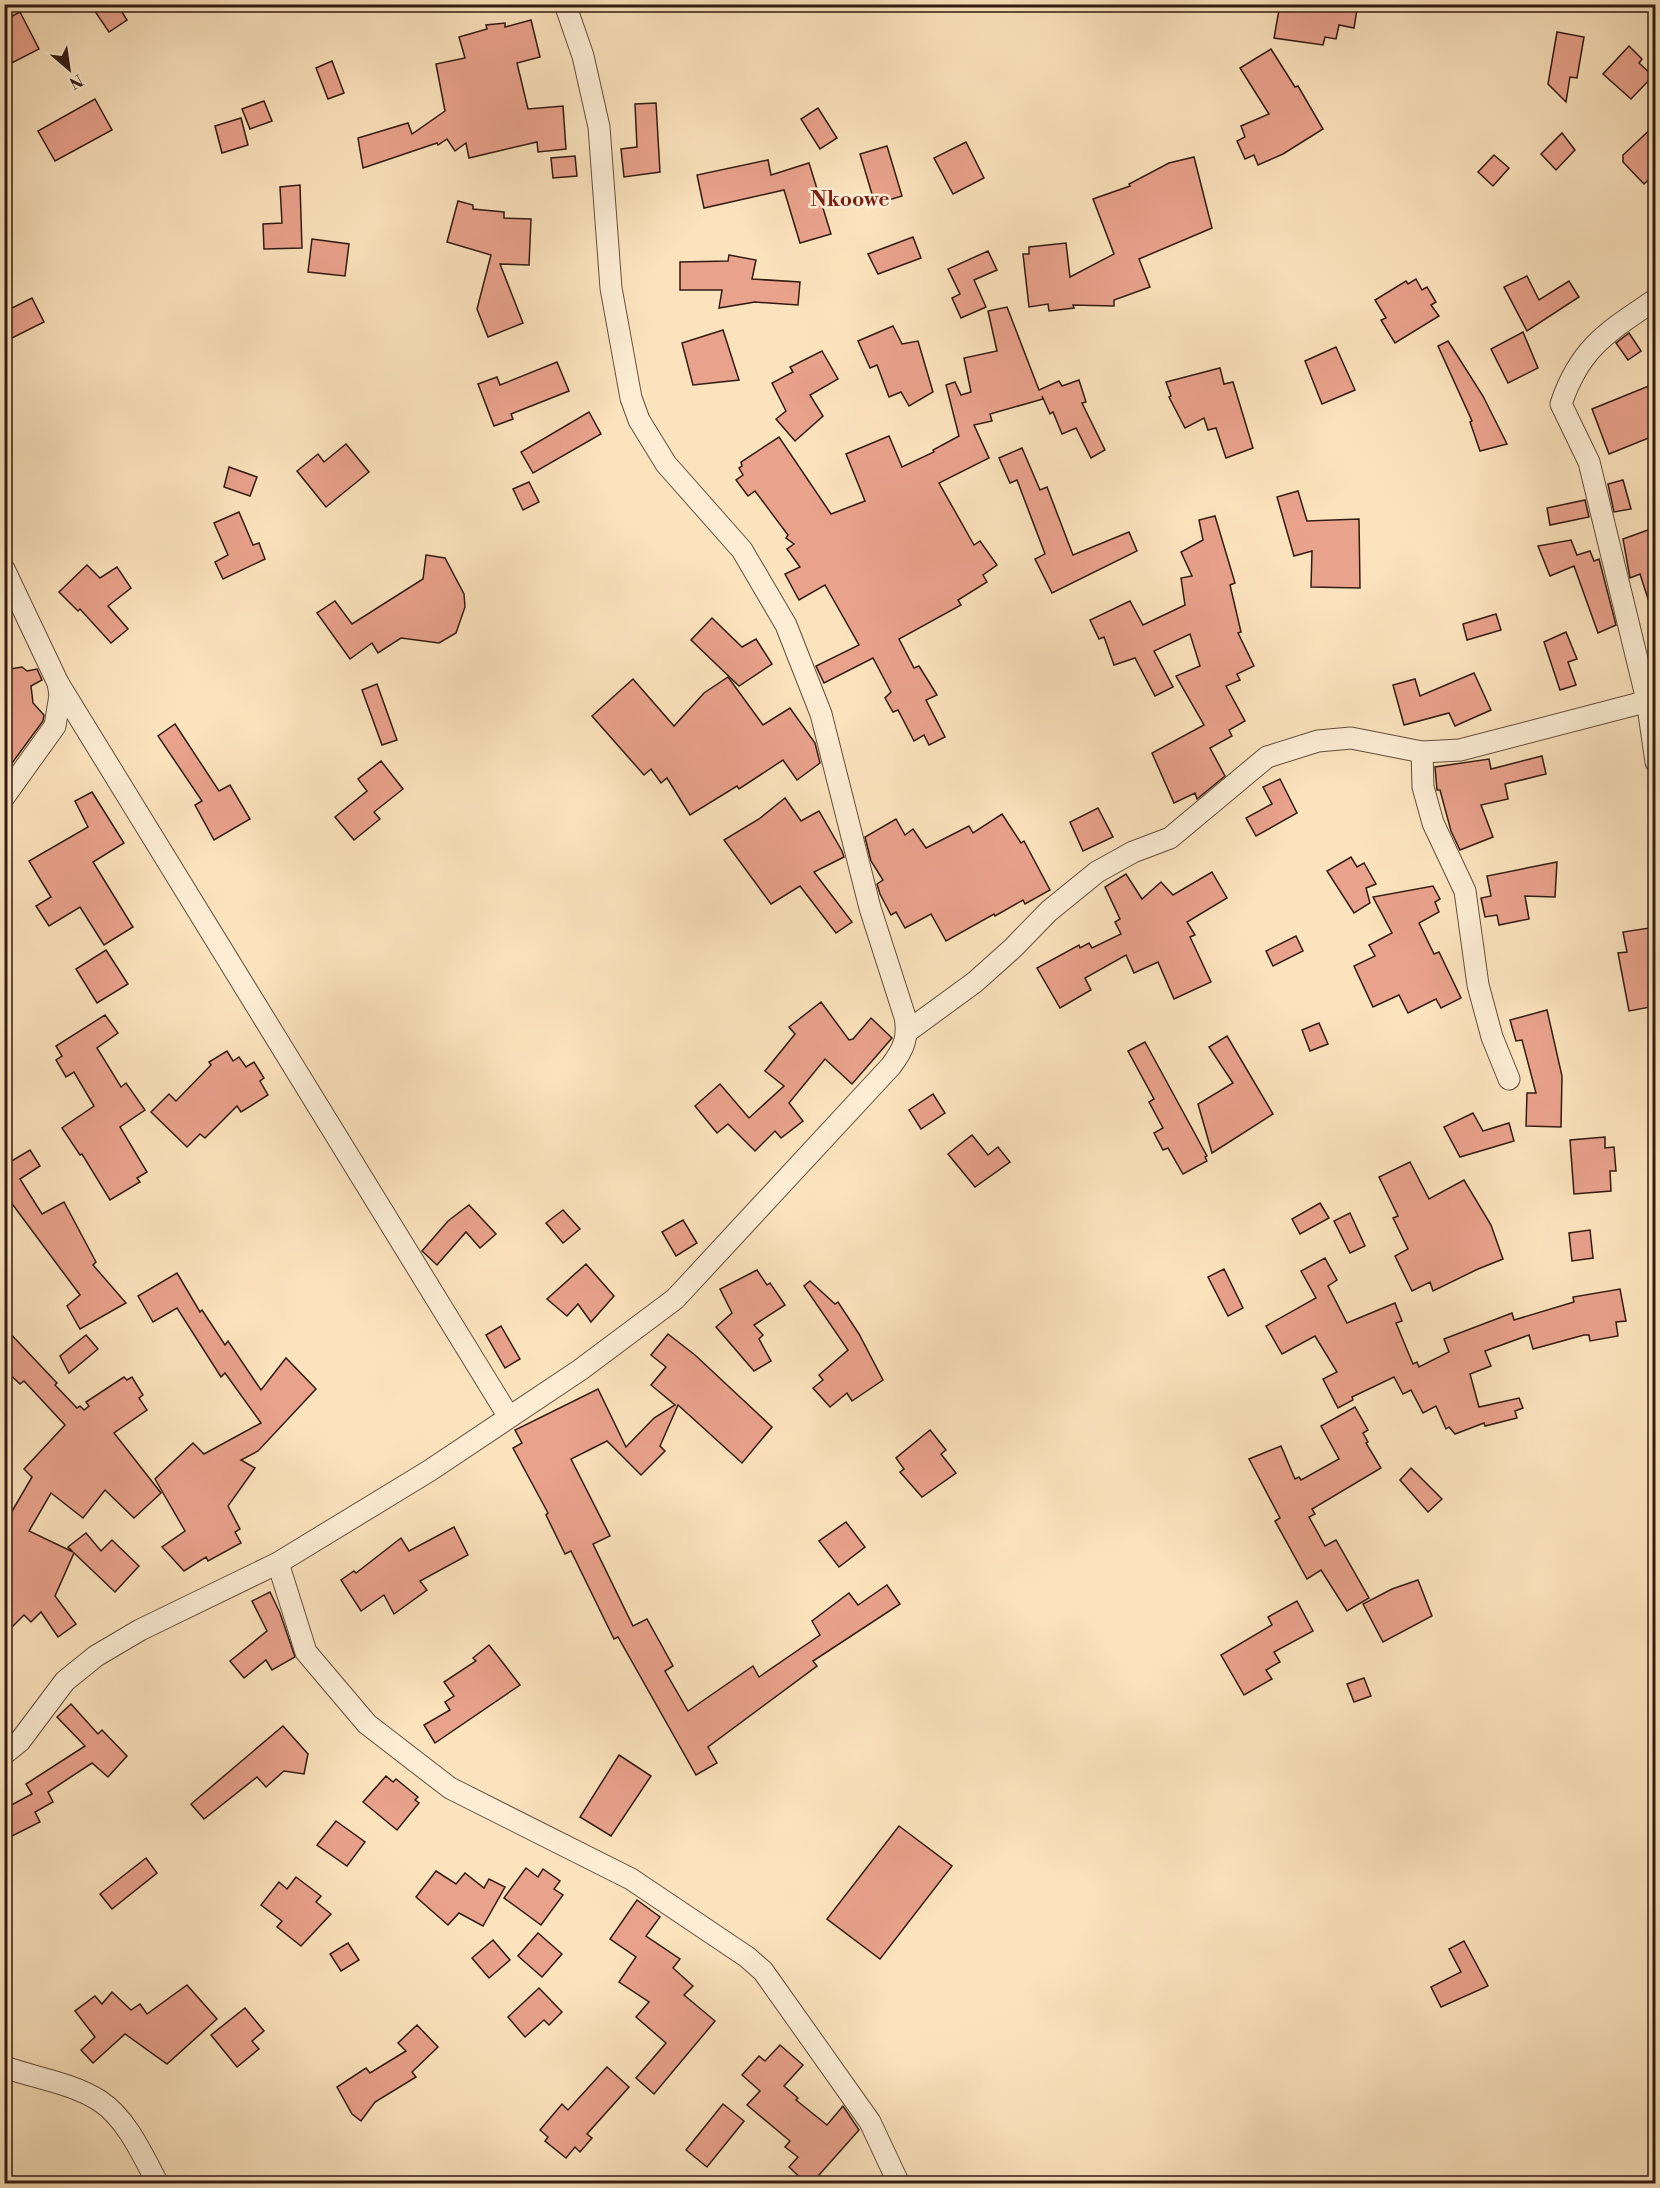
<svg xmlns="http://www.w3.org/2000/svg" width="1660" height="2188" font-family="'Libre Bodoni',serif">
  <style>
    .building { fill: #e9a28c; stroke: #321b10; stroke-width: 1.5 }
    .lines { fill: none; stroke-linecap: round; stroke-linejoin: round }
    .minor-casing { stroke: #644d3b; stroke-width: 23 }
    .minor { stroke: #fcedd4; stroke-width: 21 }
    .labels { text-anchor: middle; stroke-width: 5; stroke-linejoin: round; paint-order: stroke }
    .quarter-label { font-size: 21px; font-weight: bold; fill: #7a1f14; stroke: #fcedd4 }
  </style>
  <rect width="100%" height="100%" fill="#fbe3bd"/>
  <filter id="stains"><feTurbulence type="fractalNoise" baseFrequency=".00333" numOctaves="4"/><feColorMatrix values="0 0 0 0 .2 0 0 0 0 .09 0 0 0 0 .02 0 0 0 .5 -.17"/></filter>
  <radialGradient id="worn" r=".72"><stop offset=".6" stop-color="#630" stop-opacity="0"/><stop offset="1" stop-color="#630" stop-opacity=".3"/></radialGradient>
  <g class="building">
    <path d="M90,4H117L127,20L109,32Z"/>
    <path d="M1280,4H1342L1357,9L1354,28L1339,25L1336,39L1325,37L1323,45L1274,38Z"/>
    <path d="M20,12L39,49L4,67V20Z"/>
    <path d="M531,20L540,57L517,63L528,109L563,106L566,149L538,152L537,142L469,158L466,143L455,151L447,139L438,145L437,143L363,168L358,138L408,123L412,134L445,111L436,64L465,58L459,37L487,29L486,25L505,23V27Z"/>
    <path d="M1557,32L1584,37L1577,78L1570,77L1566,102L1548,84Z"/>
    <path d="M1629,46L1642,59L1639,63L1653,76L1631,99L1603,74Z"/>
    <path d="M1271,49L1295,87L1298,86L1323,129L1283,154L1258,165L1254,155L1245,159L1237,141L1245,137L1241,126L1269,114L1240,68Z"/>
    <path d="M332,61L344,93L328,99L316,68Z"/>
    <path d="M95,99L112,130L55,161L38,131Z"/>
    <path d="M264,101L272,121L250,129L242,109Z"/>
    <path d="M656,103L660,172L624,177L621,149L637,147L635,104Z"/>
    <path d="M818,108L837,138L820,149L801,119Z"/>
    <path d="M241,118L248,145L222,153L215,126Z"/>
    <path d="M1656,124V173L1644,184L1623,162V155Z"/>
    <path d="M1562,133L1575,150L1556,170L1541,154Z"/>
    <path d="M966,142L984,178L953,194L934,158Z"/>
    <path d="M887,146L902,196L875,204L860,154Z"/>
    <path d="M1494,155L1509,168L1493,186L1478,172Z"/>
    <path d="M575,156L577,176L553,178L551,158Z"/>
    <path d="M1194,157L1212,228L1139,259L1150,287L1114,300V306L1073,305L1074,308L1049,311L1048,304L1029,307L1023,254H1029V247L1066,243L1070,277L1114,254L1093,199L1130,186L1129,184L1169,163Z"/>
    <path d="M768,160L771,175L809,163L831,234L800,243L784,190L704,208L697,175Z"/>
    <path d="M300,185L302,248L264,249L263,224L282,223L280,187Z"/>
    <path d="M458,201L473,205V209L504,212V218L531,219L529,265L500,264L523,323L488,337L477,309L491,255L447,242Z"/>
    <path d="M913,237L921,258L878,274L868,254Z"/>
    <path d="M312,239L349,244L345,276L308,272Z"/>
    <path d="M988,251L997,270L974,280L986,307L961,318L952,298L960,294L948,269Z"/>
    <path d="M729,255L756,260L752,279L800,282L798,305L755,302L719,308L722,290H680V262L728,261Z"/>
    <path d="M1527,276L1539,300L1569,281L1579,297L1527,331L1504,287Z"/>
    <path d="M1416,279L1422,290L1427,287L1436,302L1431,305L1439,316L1395,343L1381,320L1386,318L1375,300L1406,281L1408,284Z"/>
    <path d="M32,298L44,322L4,342V312Z"/>
    <path d="M1007,307L1039,390L1059,381L1062,386L1079,380L1086,402L1082,403L1105,450L1091,458L1076,428L1062,434L1053,412L1050,414L1042,396L1043,399L990,414L992,421L974,425L989,458L939,483L974,545L980,541L997,565L983,575L987,582L958,600L961,605L899,639L914,668L919,666L937,695L926,700L945,737L929,745L924,735L914,741L898,710L893,712L885,698L891,692L873,658L824,683L816,666L859,645L825,585L799,600L785,574L800,567L787,549L794,544L786,538L788,535L755,491L748,496L736,480L743,475L739,468L742,466L741,462L779,437L831,514L865,501L846,454L889,436L902,467L934,452L933,450L959,436L946,385L955,382L961,395L971,392L964,358L997,351L988,311Z"/>
    <path d="M893,326L902,344L918,341L933,392L909,406L901,392L889,397L877,365L870,368L858,341Z"/>
    <path d="M723,330L739,380L693,385L682,343Z"/>
    <path d="M1523,332L1538,368L1508,383L1491,349Z"/>
    <path d="M1629,333L1641,351L1628,360L1616,343Z"/>
    <path d="M1448,341L1483,396L1507,444L1480,451L1470,422L1472,421L1438,346Z"/>
    <path d="M1336,347L1355,390L1322,404L1305,361Z"/>
    <path d="M822,351L838,379L810,395L823,416L795,441L776,419L786,411L772,383L793,372L790,367Z"/>
    <path d="M557,362L569,391L511,414L513,419L494,426L478,384L497,377L500,385Z"/>
    <path d="M1220,368L1224,384L1233,382L1253,448L1226,458L1216,428L1208,430L1204,418L1185,428L1169,397L1171,396L1166,382Z"/>
    <path d="M1656,383V435L1609,454L1592,409Z"/>
    <path d="M589,412L601,434L533,473L521,452Z"/>
    <path d="M346,444L369,472L326,507L297,471L318,454L324,462Z"/>
    <path d="M1022,448L1040,490L1047,487L1073,555L1129,532L1137,551L1052,593L1035,559L1045,554L1017,480L1010,483L999,458Z"/>
    <path d="M229,467L257,477L250,496L224,487Z"/>
    <path d="M1623,480L1631,509L1614,512L1608,484Z"/>
    <path d="M529,482L539,502L523,510L513,489Z"/>
    <path d="M1298,491L1307,521L1359,519L1360,588L1311,587L1312,551L1294,556L1277,497Z"/>
    <path d="M1585,500L1589,517L1550,525L1547,508Z"/>
    <path d="M239,512L253,545L259,543L265,559L223,579L215,562L228,555L214,523Z"/>
    <path d="M1215,516L1235,583L1230,585L1241,632L1238,633L1254,666L1237,674L1240,680L1226,686L1245,721L1229,730L1232,736L1210,748L1225,776L1197,799L1195,793L1174,803L1152,753L1204,725L1176,676L1200,666L1190,634L1154,651L1173,687L1155,696L1135,658L1114,665L1104,637L1099,639L1090,620L1130,601L1143,625L1185,605L1181,578L1192,576L1181,552L1203,540L1199,520Z"/>
    <path d="M1656,527V610L1652,611L1640,574L1630,578L1623,539Z"/>
    <path d="M1571,540L1577,555L1590,551L1594,561L1599,559L1616,625L1598,633L1574,566L1550,576L1538,546Z"/>
    <path d="M426,555L445,558L464,594L465,607L456,633L439,643L401,638L378,653L372,643L350,659L317,613L335,601L352,624L423,579Z"/>
    <path d="M87,565L100,578L117,567L131,588L108,606L128,629L111,643L80,609L78,611L59,592Z"/>
    <path d="M1496,614L1501,630L1467,640L1463,624Z"/>
    <path d="M712,618L742,647L756,639L772,664L739,686L691,640Z"/>
    <path d="M1566,632L1577,659L1568,662L1576,685L1560,690L1544,642Z"/>
    <path d="M22,667L27,671L37,669L42,680L31,686L33,703L44,715L43,721L4,774V670Z"/>
    <path d="M1474,673L1491,710L1455,726L1449,713L1404,725L1393,685L1415,679L1420,696Z"/>
    <path d="M728,677L763,725L790,708L815,743L820,763L797,780L783,760L739,789L737,786L690,815L667,778L661,783L651,769L644,775L592,716L633,679L674,726L704,693Z"/>
    <path d="M377,684L397,740L382,745L362,690Z"/>
    <path d="M175,724L219,791L230,785L250,819L214,840L195,805L202,801L158,736Z"/>
    <path d="M1542,756L1546,774L1505,784L1508,799L1481,805L1493,837L1460,850L1451,831L1440,790H1437L1435,767L1489,759L1491,769Z"/>
    <path d="M381,761L403,789L374,812L380,819L354,840L335,817L367,791L358,779Z"/>
    <path d="M1280,779L1297,813L1256,836L1246,818L1272,804L1263,787Z"/>
    <path d="M92,792L124,843L93,862L133,927L104,945L80,907L49,926L36,906L51,897L29,861L88,827L75,801Z"/>
    <path d="M785,798L801,821L819,811L842,851L844,857L814,872L852,922L836,933L800,886L771,904L724,840L759,819Z"/>
    <path d="M1098,808L1113,837L1083,851L1070,822Z"/>
    <path d="M1002,814L1021,843L1024,841L1050,890L1025,904L1023,900L995,916L994,914L946,941L931,914L905,928L896,912L891,915L880,894L877,884L883,880L871,861L865,837L896,819L905,835L913,829L926,848L969,826L973,833Z"/>
    <path d="M1351,857L1357,867L1364,863L1376,884L1366,888L1370,903L1354,913L1327,871Z"/>
    <path d="M1557,862L1555,897L1525,896L1529,919L1499,925L1497,915L1485,917L1481,898L1491,896L1487,876Z"/>
    <path d="M1212,872L1227,898L1187,922L1195,935L1190,937L1211,982L1174,999L1158,962L1134,973L1126,955L1085,978L1091,990L1060,1008L1037,968L1079,945L1080,948L1089,943L1092,948L1121,934L1115,922L1120,919L1105,887L1126,874L1142,899L1161,882L1173,895Z"/>
    <path d="M1433,886L1440,899L1435,902L1439,912L1419,923L1434,954L1439,952L1461,998L1441,1008L1436,999L1408,1013L1399,995L1373,1007L1354,966L1375,956L1369,945L1392,933L1373,897Z"/>
    <path d="M1649,928L1653,956H1656V1006L1629,1011L1618,953L1627,952L1623,932Z"/>
    <path d="M1296,936L1303,951L1273,966L1266,951Z"/>
    <path d="M106,950L128,984L97,1003L76,969Z"/>
    <path d="M821,1002L849,1040L853,1039L871,1018L892,1038L852,1084L825,1059L789,1103L803,1121L781,1138L775,1131L755,1151L728,1124L717,1133L695,1106L720,1084L749,1118L784,1086L765,1071L795,1034L789,1027Z"/>
    <path d="M1547,1010L1562,1076L1561,1127L1526,1126L1527,1093H1536L1522,1040L1516,1041L1510,1020Z"/>
    <path d="M105,1015L118,1033L97,1048L121,1087L126,1083L145,1110L120,1127L147,1172L137,1178L140,1182L110,1200L82,1154L80,1155L62,1128L94,1106L74,1072L66,1077L56,1060L62,1056L56,1046Z"/>
    <path d="M1319,1023L1328,1044L1310,1051L1302,1030Z"/>
    <path d="M1227,1036L1273,1114L1212,1153L1198,1104L1233,1083L1209,1047Z"/>
    <path d="M1145,1042L1207,1156L1205,1157L1207,1161L1183,1174L1168,1148L1163,1150L1154,1133L1163,1128L1149,1102L1154,1099L1128,1051Z"/>
    <path d="M227,1051L233,1061L239,1057L246,1067L254,1062L264,1078L260,1081L268,1095L241,1112L237,1106L205,1138L200,1134L187,1147L151,1112L169,1094L176,1101L211,1065L209,1062Z"/>
    <path d="M933,1094L945,1113L921,1129L909,1110Z"/>
    <path d="M1473,1113L1483,1131L1509,1123L1514,1141L1460,1157L1444,1127Z"/>
    <path d="M972,1135L988,1155L998,1147L1010,1162L975,1187L948,1154Z"/>
    <path d="M1605,1137V1148L1614,1147L1616,1171H1610L1611,1191L1574,1194L1570,1140Z"/>
    <path d="M30,1150L40,1166L20,1179L42,1214L64,1202L96,1262L93,1265L126,1303L80,1329L67,1306L80,1295L4,1193V1154L10,1162Z"/>
    <path d="M1410,1162L1429,1199L1464,1180L1491,1225L1503,1259L1478,1269L1433,1291L1430,1282L1412,1291L1395,1256L1408,1249L1393,1218L1398,1216L1379,1177Z"/>
    <path d="M1320,1203L1329,1218L1300,1234L1292,1219Z"/>
    <path d="M469,1205L496,1234L480,1248L466,1232L437,1265L422,1251L448,1221Z"/>
    <path d="M563,1210L580,1229L563,1243L546,1223Z"/>
    <path d="M1350,1213L1365,1246L1350,1253L1334,1221Z"/>
    <path d="M683,1220L697,1243L676,1256L662,1232Z"/>
    <path d="M1590,1230L1593,1258L1572,1261L1569,1233Z"/>
    <path d="M1325,1258L1337,1280L1328,1286L1347,1323L1395,1303L1402,1321L1396,1323L1413,1364L1417,1362L1419,1367L1449,1352L1444,1339L1512,1313L1514,1320L1574,1302L1573,1297L1620,1289L1626,1321L1616,1322L1618,1336L1590,1341L1589,1335H1584L1533,1349L1529,1335L1485,1351L1491,1366L1470,1374L1479,1407L1519,1398L1523,1408L1515,1411L1517,1418L1485,1426L1484,1423L1455,1434L1449,1427L1446,1429L1436,1406L1423,1413L1411,1390L1403,1394L1394,1377L1352,1397L1353,1400L1338,1408L1323,1379L1337,1372L1315,1336L1282,1354L1266,1326L1316,1298L1301,1271Z"/>
    <path d="M586,1264L614,1296L591,1322L578,1304L567,1316L547,1299Z"/>
    <path d="M1224,1269L1243,1308L1228,1316L1208,1277Z"/>
    <path d="M757,1270L767,1285L770,1283L785,1305L754,1325L763,1335L759,1339L771,1361L754,1371L716,1327L732,1313L720,1289Z"/>
    <path d="M177,1273L200,1312L202,1310L225,1345L228,1341L261,1390L286,1358L316,1389L258,1451L241,1460L255,1468L228,1506L240,1529L235,1532L241,1543L208,1561L206,1557L184,1571L162,1547L185,1531L155,1479L193,1443L204,1454L261,1423L225,1373L221,1377L177,1308L153,1322L138,1296Z"/>
    <path d="M810,1281L835,1304L838,1302L859,1334L883,1380L852,1401L847,1393L830,1407L813,1388L823,1380L819,1375L848,1350L804,1286Z"/>
    <path d="M501,1326L520,1359L505,1368L486,1335Z"/>
    <path d="M4,1327L57,1383L55,1385L77,1408L80,1406L84,1410L89,1406L86,1402L124,1377L127,1380L132,1377L143,1395L139,1398L147,1410L114,1433L161,1493L134,1518L105,1490L83,1518L51,1493L29,1531L73,1552L68,1547L86,1533L101,1551L112,1540L139,1566L115,1592L74,1553L55,1596L76,1624L58,1637L41,1612L31,1622L24,1615L4,1635V1525L32,1477L24,1469L65,1425L24,1381L20,1384L4,1369Z"/>
    <path d="M668,1334L695,1355L772,1427L742,1463L678,1405L660,1446L665,1451L641,1475L607,1441L571,1459L610,1536L593,1544L633,1626L647,1619L673,1666L665,1671L688,1711L753,1666L759,1677L820,1635L812,1621L849,1593L858,1605L887,1585L900,1604L813,1661L817,1666L708,1747L717,1763L696,1775L618,1637L614,1639L571,1551L565,1554L546,1515L548,1513L513,1448L522,1443L515,1430L598,1389L626,1447L654,1418L675,1405L651,1385L666,1367L651,1355Z"/>
    <path d="M86,1335L98,1349L69,1373L60,1356Z"/>
    <path d="M1355,1407L1368,1430L1363,1433L1368,1442L1366,1443L1381,1468L1312,1509L1315,1514L1309,1517L1325,1546L1336,1540L1369,1598L1347,1611L1321,1570L1307,1579L1275,1521L1280,1518L1249,1459L1281,1446L1295,1479L1299,1477L1301,1480L1339,1459L1321,1426Z"/>
    <path d="M930,1430L946,1450L941,1454L956,1473L922,1497L900,1472L904,1469L896,1458Z"/>
    <path d="M1411,1468L1442,1499L1428,1512L1400,1480Z"/>
    <path d="M846,1522L865,1547L839,1567L819,1541Z"/>
    <path d="M454,1527L468,1555L420,1581L427,1590L394,1614L384,1595L361,1611L341,1580L354,1571L356,1573L401,1538L409,1551Z"/>
    <path d="M1418,1580L1432,1616L1383,1642L1363,1604L1392,1589Z"/>
    <path d="M270,1592L280,1613L295,1657L272,1670L266,1660L244,1678L230,1661L267,1631L252,1601Z"/>
    <path d="M1297,1601L1313,1631L1274,1652L1280,1662L1266,1670L1272,1679L1244,1695L1221,1655L1272,1625L1268,1617Z"/>
    <path d="M489,1645L520,1685L435,1743L424,1725L450,1710L445,1702L454,1696L444,1682L476,1661L473,1658Z"/>
    <path d="M1364,1678L1371,1696L1354,1702L1347,1684Z"/>
    <path d="M71,1704L98,1734L102,1730L127,1756L108,1777L92,1763L48,1792L53,1802L35,1812L40,1822L4,1840V1809L32,1794L26,1784L85,1746L57,1717Z"/>
    <path d="M283,1726L308,1754L304,1774L284,1771L266,1787L257,1777L204,1819L191,1804Z"/>
    <path d="M619,1755L651,1776L611,1836L580,1817Z"/>
    <path d="M386,1776L393,1782L396,1779L418,1797L415,1800L419,1803L397,1830L363,1802Z"/>
    <path d="M336,1821L365,1842L347,1866L317,1845Z"/>
    <path d="M899,1826L952,1866L880,1959L827,1919Z"/>
    <path d="M146,1858L157,1873L112,1909L100,1894Z"/>
    <path d="M526,1868L538,1877L543,1869L560,1881L554,1889L563,1895L541,1925L504,1898Z"/>
    <path d="M436,1871L456,1884L465,1873L484,1888L489,1879L505,1887L483,1926L459,1913L448,1925L416,1897Z"/>
    <path d="M296,1877L321,1896L316,1902L331,1914L301,1946L277,1927L282,1921L261,1905L279,1882L287,1889Z"/>
    <path d="M637,1900L660,1917L646,1936L680,1959L673,1968L693,1986L684,1995L715,2021L654,2094L636,2078L666,2043L636,2017L649,2002L619,1982L636,1957L610,1939Z"/>
    <path d="M538,1933L562,1954L542,1977L518,1956Z"/>
    <path d="M493,1940L510,1960L489,1978L472,1958Z"/>
    <path d="M1464,1941L1488,1986L1441,2007L1431,1987L1461,1972L1449,1949Z"/>
    <path d="M348,1943L359,1960L341,1971L330,1954Z"/>
    <path d="M187,1985L217,2019L167,2064L125,2034L93,2063L81,2050L95,2037L75,2011L95,1996L102,2004L112,1992L131,2010L140,2004L147,2014Z"/>
    <path d="M539,1988L562,2012L549,2025L544,2020L525,2037L508,2017Z"/>
    <path d="M245,2008L264,2031L252,2041L259,2049L237,2067L211,2035Z"/>
    <path d="M417,2025L438,2047L412,2072L416,2077L375,2102L361,2121L352,2114L337,2087L366,2068L370,2073L406,2051L398,2043Z"/>
    <path d="M780,2045L803,2065L784,2086L798,2098L796,2100L827,2125L843,2106L859,2130L811,2184H807L789,2167L798,2157L785,2147L790,2141L747,2105L760,2091L742,2075L759,2056L765,2061Z"/>
    <path d="M607,2067L629,2087L587,2134L592,2138L580,2152L575,2147L566,2158L545,2141L548,2137L540,2130L562,2104L568,2110Z"/>
    <path d="M723,2104L744,2121L707,2167L686,2150Z"/>
  </g>
  <g class="lines">
    <defs>
      <g id="minor">
        <path d="M1656,299C1609,331 1580,347 1561,404L1589,462L1647,700L1656,762"/>
        <path d="M4,569L58,683L60,695L55,726L4,797"/>
        <path d="M58,683L509,1417"/>
        <path d="M1422,752L1423,787L1433,823L1465,891L1478,985L1492,1037L1509,1079"/>
        <path d="M908,1031L975,982L1013,948L1049,911L1097,872L1133,852L1170,838L1267,757L1318,741L1351,738L1422,752L1460,750L1656,699"/>
        <path d="M278,1563L306,1652L367,1724L450,1788L631,1879L747,1957L763,1971L870,2122L899,2184"/>
        <path d="M4,1754L20,1741L65,1681L96,1656L140,1630L278,1563L429,1471L580,1370L675,1299L891,1066C903,1050 909,1038 905,1017L870,908L821,714L786,625L742,550L666,464L639,420L631,398L611,288L599,127L583,56L565,4"/>
        <path d="M4,2067C36,2078 72,2083 100,2101C127,2119 143,2156 158,2184"/>
      </g>
    </defs>
    <use href="#minor" class="minor-casing"/>
    <use href="#minor" class="minor"/>
  </g>
  <g class="labels">
    <g class="quarter-label">
      <text x="850" y="206">Nkoowe</text>
    </g>
  </g>
  <rect width="1660" height="2188" fill="none" stroke="#fbe3bd" stroke-width="24"/>
  <rect x="6" y="6" width="1648" height="2176" fill="none" stroke="#321b10" stroke-width="3"/>
  <rect x="12" y="12" width="1636" height="2164" fill="none" stroke="#321b10" stroke-width="1.5"/>
  <g transform="translate(69 69) rotate(151)" stroke="#fcedd4" stroke-width="4.5" paint-order="stroke">
  <path d="M0-4.5L10 22L0 15L-10 22Z" fill="#321b10"/>
  <text y="-9" font-size="16" font-weight="bold" text-anchor="middle" fill="#321b10">N</text>
  </g>
  <rect width="100%" height="100%" filter="url(#stains)"/>
  <rect width="100%" height="100%" fill="url(#worn)"/>
</svg>
